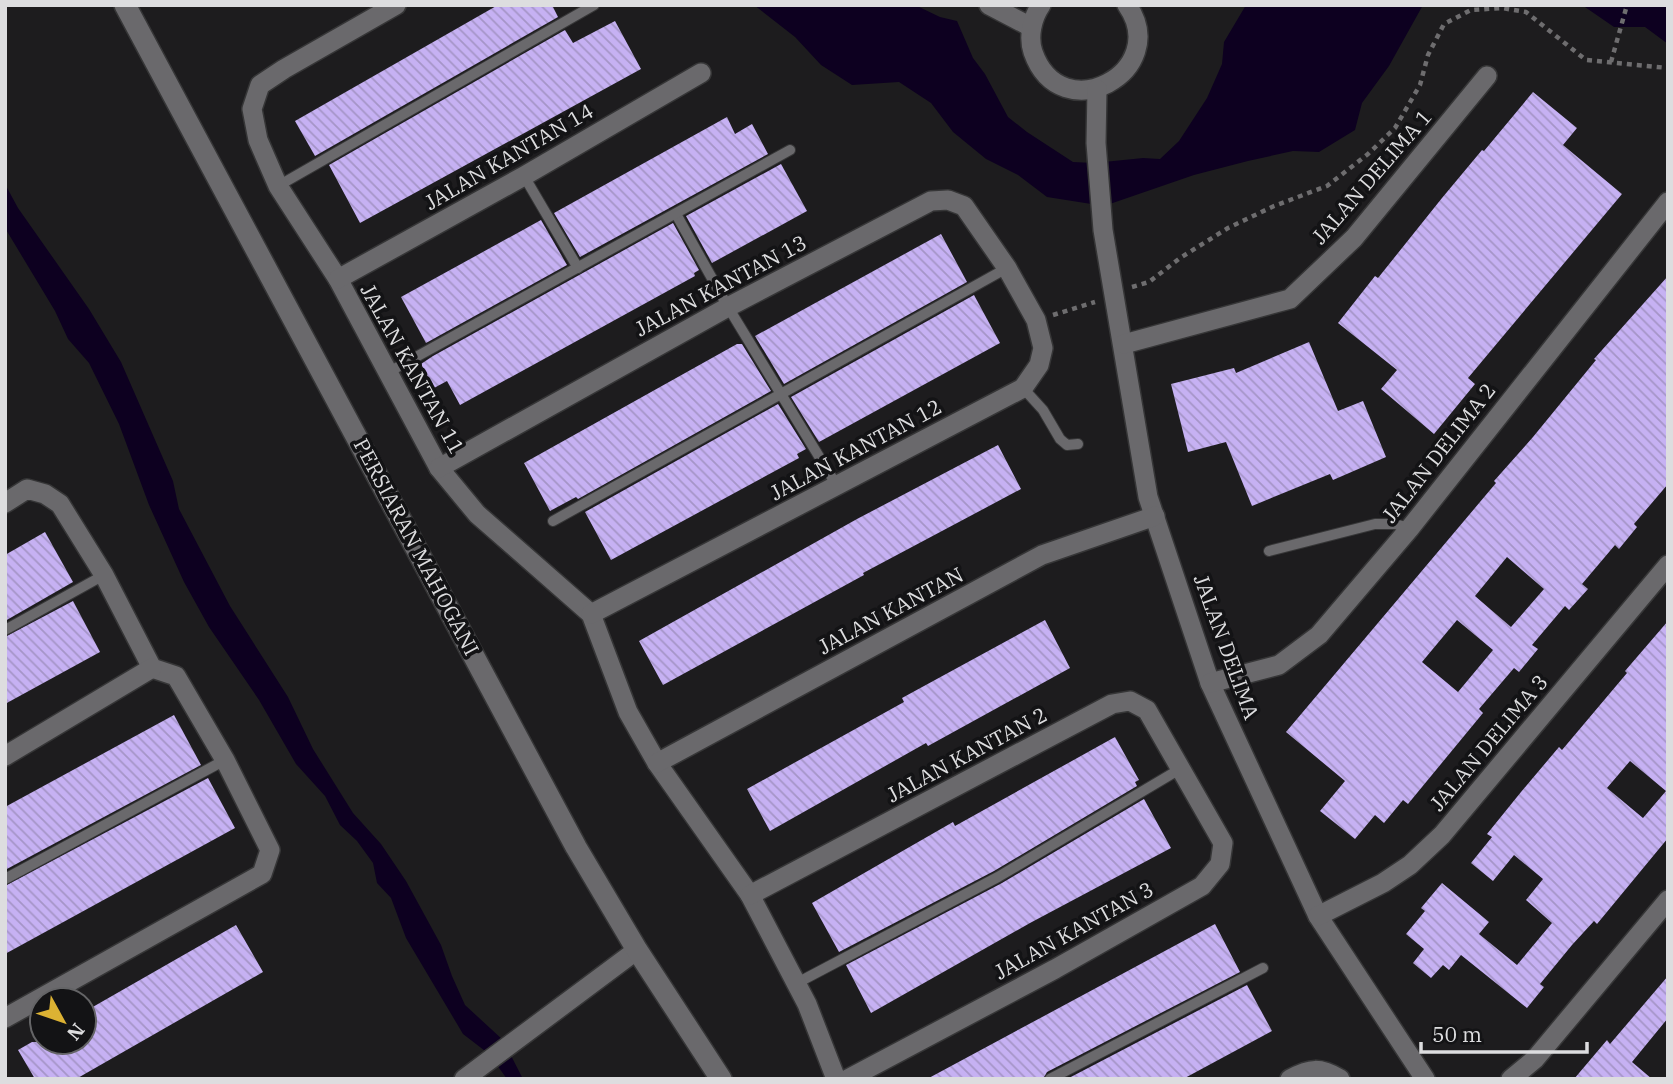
<svg xmlns="http://www.w3.org/2000/svg" width="1673" height="1084" font-family="'IBM Plex Serif',serif">
  <style>
    .water { fill: #0d0020 }
    .building { fill: url(#building-back-hatch); fill-rule: evenodd }
    .lines { fill: none; stroke-linecap: round; stroke-linejoin: round }
    .lane-casing { stroke: #363637; stroke-width: 12 }
    .street-casing { stroke: #363637; stroke-width: 22 }
    .secondary-casing { stroke: #363637; stroke-width: 24 }
    .path { stroke: #6e6d6f; stroke-width: 4.5; stroke-dasharray: 5 5; stroke-linecap: butt }
    .lane { stroke: #6a696c; stroke-width: 10 }
    .street { stroke: #6a696c; stroke-width: 19 }
    .secondary { stroke: #6a696c; stroke-width: 21 }
    .labels { text-anchor: middle; stroke-width: 7; stroke-linejoin: round; paint-order: stroke }
    .street-label { font-size: 21px; fill: #dddddf; stroke: #131315 }
  </style>
  <defs>
    <pattern id="building-back-hatch" width="6" height="6" patternUnits="userSpaceOnUse" patternTransform="scale(1.75)"><rect width="6" height="6" fill="#c6b1f3"/><path d="M-1 5l2 2M0 0l6 6M5-1l2 2" fill="none" stroke="#a595c7"/></pattern>
  </defs>
  <rect width="100%" height="100%" fill="#1d1c1e"/>
  <g class="water">
    <path d="M754,5H915L940,17L957,21L973,58L985,74L1008,117L1027,132L1073,162L1094,163L1143,158L1160,159L1179,141L1207,98L1222,64L1224,42L1246,5H1423L1389,66L1362,103L1355,130L1319,152L1293,151L1248,161L1194,175L1104,206L1047,197L1018,175L986,159L953,132L931,103L899,82L852,85L821,65L795,37Z"/>
    <path d="M1582,5H1668V44L1645,27H1614Z"/>
    <path d="M5,184L18,208L89,309L121,362L173,481L179,509L230,606L288,697L313,749L353,813L381,844L406,881L441,945L452,976L465,1005L503,1040L523,1079H507L489,1054L463,1034L406,938L391,898L377,883L373,863L357,841L340,825L325,796L296,764L259,700L209,627L184,582L149,505L119,424L89,363L68,339L55,311L5,228Z"/>
  </g>
  <g class="building">
    <path d="M498,5H552L558,17L315,156L295,121Z"/>
    <path d="M615,21L641,69L360,223L329,165L565,30L573,43Z"/>
    <path d="M1533,92L1577,128L1563,145L1622,194L1468,378L1475,384L1434,434L1381,389L1397,370L1338,323L1375,276L1378,278L1442,198L1482,150L1484,151Z"/>
    <path d="M727,117L735,134L752,124L768,154L580,257L554,213Z"/>
    <path d="M781,164L807,211L712,263L686,216Z"/>
    <path d="M541,220L567,265L426,343L401,297Z"/>
    <path d="M673,223L699,270L694,273L695,276L460,405L447,381L434,388L421,364L433,356Z"/>
    <path d="M941,234L967,282L784,384L755,336Z"/>
    <path d="M1668,276V484L1634,524L1637,527L1619,549L1615,545L1582,584L1588,589L1569,610L1565,606L1532,645L1538,649L1519,672L1514,668L1479,709L1483,713L1408,804L1403,800L1384,823L1375,815L1355,839L1320,811L1345,781L1286,732L1496,483L1494,481L1533,437L1596,360L1594,359ZM1507,557L1544,589L1511,627L1475,596ZM1457,620L1493,650L1458,692L1422,662Z"/>
    <path d="M974,295L1000,343L819,442L791,397Z"/>
    <path d="M1309,342L1338,411L1363,401L1386,457L1333,480L1330,474L1252,506L1226,442L1188,452L1171,384L1234,368L1236,373Z"/>
    <path d="M737,344H742L771,391L578,499L576,497L550,511L524,463Z"/>
    <path d="M778,404L806,449L797,454L799,458L611,560L585,512Z"/>
    <path d="M998,445L1021,489L863,573L864,575L663,685L639,641L857,519Z"/>
    <path d="M45,532L73,582L5,621V555Z"/>
    <path d="M73,601L100,652L5,704V637Z"/>
    <path d="M1045,620L1070,668L928,746L926,743L770,831L747,789L904,702L902,698Z"/>
    <path d="M1668,621V838L1597,924L1594,921L1572,945L1540,984L1544,987L1527,1008L1461,955L1449,970L1443,965L1431,978L1413,963L1424,949L1406,934L1425,911L1421,908L1442,883L1489,922L1479,934L1517,965L1552,923L1526,900L1543,879L1514,855L1493,881L1471,863L1492,837L1487,834L1521,792L1559,747L1562,750L1627,673L1625,671ZM1630,761L1666,791L1643,818L1607,788Z"/>
    <path d="M174,715L201,765L5,870V807Z"/>
    <path d="M1115,737L1139,780L1135,782L1137,786L994,871L839,952L812,903L953,822L955,826Z"/>
    <path d="M208,778L235,828L5,954V886Z"/>
    <path d="M1144,799L1171,848L1030,923L871,1013L846,965L1002,883Z"/>
    <path d="M1215,924L1240,972L1047,1072L1043,1079H927Z"/>
    <path d="M236,925L263,972L76,1079H35L18,1050L32,1042H84V1012Z"/>
    <path d="M1668,976V1018L1632,1062L1652,1079H1574L1607,1040L1610,1044Z"/>
    <path d="M1247,985L1272,1031L1183,1079H1067Z"/>
  </g>
  <g class="lines">
    <defs>
      <g id="lane">
        <path d="M524,176L578,268"/>
        <path d="M278,186L594,5"/>
        <path d="M676,214L728,307L837,486"/>
        <path d="M387,373L790,150"/>
        <path d="M1023,388L1043,410L1060,439L1067,445L1078,444"/>
        <path d="M553,521L1007,268"/>
        <path d="M1269,551L1375,524H1395L1409,528"/>
        <path d="M5,630L104,575"/>
        <path d="M5,879L225,760"/>
        <path d="M797,983L998,877L1180,769"/>
        <path d="M1050,1079L1263,968"/>
      </g>
      <g id="street">
        <path d="M396,5L284,69L260,85L252,109L258,140L278,186L338,279L439,468L477,514L591,614L628,712L657,763L750,895L807,1004L836,1079"/>
        <path d="M989,5L1031,27"/>
        <path d="M1041,5C1032,18 1028,37 1033,52C1061,132 1173,71 1127,5"/>
        <path d="M1097,89L1096,143L1103,230L1148,497L1210,683L1318,916L1425,1079"/>
        <path d="M338,279L524,176L701,73"/>
        <path d="M1124,344L1290,299L1354,238L1487,76"/>
        <path d="M439,468L728,307L931,201L948,200L964,206L1007,268L1036,320L1043,348L1039,365L1023,388L591,614"/>
        <path d="M5,503L27,489L45,494L60,504L104,575L152,668L176,676L225,760L270,850L262,874L5,1018"/>
        <path d="M1210,683L1279,665L1319,635L1410,528L1668,202"/>
        <path d="M5,756L152,668"/>
        <path d="M657,763L1042,555L1155,516"/>
        <path d="M750,895L1112,704L1130,701L1147,710L1223,843L1220,864L1202,886L1055,969L848,1079"/>
        <path d="M1318,916L1383,883L1410,865L1442,835L1668,565"/>
        <path d="M464,1079L637,950"/>
        <path d="M1290,1079C1310,1068 1320,1067 1340,1079"/>
        <path d="M1511,1079L1535,1059L1668,900"/>
      </g>
      <path id="secondary" d="M125,5L576,847L637,950L721,1079"/>
    </defs>
    <use href="#lane" class="lane-casing"/>
    <use href="#street" class="street-casing"/>
    <use href="#secondary" class="secondary-casing"/>
    <g class="path">
      <path d="M1611,62L1627,5"/>
      <path d="M1132,287L1149,282L1180,258L1228,228L1274,206L1327,186L1368,154L1395,128L1420,85L1428,55L1444,24L1471,10L1502,8L1526,12L1586,60L1668,68"/>
      <path d="M1053,315L1095,302"/>
    </g>
    <use href="#lane" class="lane"/>
    <use href="#street" class="street"/>
    <use href="#secondary" class="secondary"/>
  </g>
  <g class="labels">
    <g class="street-label">
      <text transform="translate(509 157) rotate(-30)" y="7">JALAN KANTAN 14</text>
      <text transform="translate(1372 177) rotate(-49)" y="7">JALAN DELIMA 1</text>
      <text transform="translate(721 286) rotate(-28)" y="7">JALAN KANTAN 13</text>
      <text transform="translate(412 369) rotate(61)" y="7">JALAN KANTAN 11</text>
      <text transform="translate(856 450) rotate(-28)" y="7">JALAN KANTAN 12</text>
      <text transform="translate(1439 453) rotate(-52)" y="7">JALAN DELIMA 2</text>
      <text transform="translate(416 547) rotate(62)" y="7">PERSIARAN MAHOGANI</text>
      <text transform="translate(891 611) rotate(-28)" y="7">JALAN KANTAN</text>
      <text transform="translate(1226 647) rotate(70)" y="7">JALAN DELIMA</text>
      <text transform="translate(1489 743) rotate(-50)" y="7">JALAN DELIMA 3</text>
      <text transform="translate(967 755) rotate(-28)" y="7">JALAN KANTAN 2</text>
      <text transform="translate(1074 931) rotate(-29)" y="7">JALAN KANTAN 3</text>
    </g>
  </g>
  <rect width="1673" height="1084" fill="none" stroke="#dddddf" stroke-width="14"/>
  <g transform="translate(63 1021) rotate(130)"><circle r="33" fill="#131315" stroke="#646466" stroke-width="2"/>
  <path d="M0-5L12 26L0 18L-12 26Z" fill="#dcb233"/>
  <text y="-10" font-size="19" font-weight="bold" text-anchor="middle" fill="#dddddf">N</text>
  </g>
  <path d="M1421 1042v10h166v-10" fill="none" stroke="#dddddf" stroke-width="3.5"/>
  <text x="1432" y="1042" font-size="21" fill="#dddddf" stroke="#131315" stroke-width="5" paint-order="stroke">50 m</text>
</svg>
